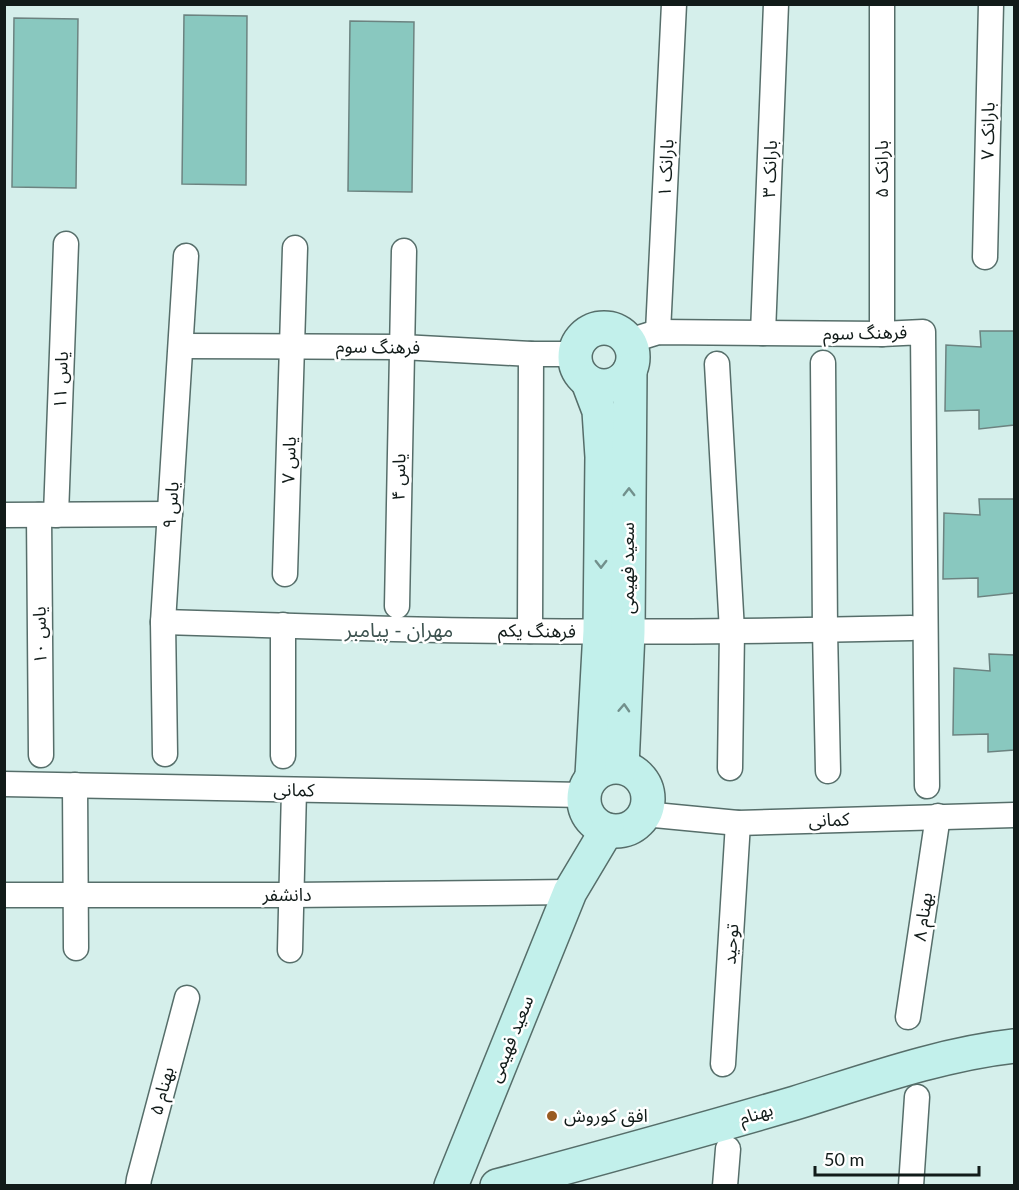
<svg xmlns="http://www.w3.org/2000/svg" width="1019" height="1190" font-family="Lato,'Noto Sans Arabic',sans-serif">
  <style>
    .building { fill: #89c8bf; stroke: #6c8380; stroke-width: 1.5 }
    .lines { fill: none; stroke-linecap: round; stroke-linejoin: round }
    .street-casing { stroke: #566e6a; stroke-width: 27 }
    .secondary-casing { stroke: #566e6a; stroke-width: 36 }
    .street { stroke: #fff; stroke-width: 24 }
    .secondary { stroke: #c2f0eb; stroke-width: 33 }
    .oneway { stroke: #72908c }
    .poi-dot { fill: #995b21; stroke: #fff; stroke-width: 2 }
    .labels { text-anchor: middle; stroke-width: 5; stroke-linejoin: round; paint-order: stroke }
    .street-label { font-size: 18px; fill: #111b19; stroke: #fff }
    .poi-label { font-size: 18px; fill: #111b19; stroke: #fff; text-anchor: start }
    .neighbourhood-label { font-size: 20px; fill: #3d5350; stroke: #fff }
  </style>
  <rect width="100%" height="100%" fill="#d5efeb"/>
  <g class="building">
    <path d="M184,15L247,16L246,185L182,184Z"/>
    <path d="M14,18L78,19L76,188L12,187Z"/>
    <path d="M350,21L414,22L412,192L348,191Z"/>
    <path d="M980,331H1014V425L979,429V410L945,411L946,345L981,347Z"/>
    <path d="M979,499H1014V593L978,597V578L943,579L944,513L980,515Z"/>
    <path d="M989,654L1014,655V750L988,752V734L953,735L954,668L990,671Z"/>
  </g>
  <g class="lines">
    <defs>
      <g id="street">
        <path d="M882,4V334"/>
        <path d="M985,257L991,4"/>
        <path d="M658,332L674,4"/>
        <path d="M763,333L776,4"/>
        <path d="M629,341L658,332L882,334L923,332L927,786"/>
        <path d="M181,346L402,347L531,354H575"/>
        <path d="M823,363L825,630L828,771"/>
        <path d="M717,364L732,631L730,768"/>
        <path d="M4,515L170,514"/>
        <path d="M39,515L41,755"/>
        <path d="M56,515L66,244"/>
        <path d="M285,574L295,248"/>
        <path d="M397,606L404,251"/>
        <path d="M163,622C240,624 317,627 394,629C566,633 739,632 911,628"/>
        <path d="M283,625V756"/>
        <path d="M530,631L531,354"/>
        <path d="M165,754L163,622L186,256"/>
        <path d="M4,784L583,795"/>
        <path d="M75,785L76,948"/>
        <path d="M644,814L738,823L1014,815"/>
        <path d="M4,895H291L570,892"/>
        <path d="M290,950L294,790"/>
        <path d="M908,1017L938,816"/>
        <path d="M723,1064L738,823"/>
        <path d="M138,1186L139,1179L187,998"/>
        <path d="M725,1186L728,1149"/>
        <path d="M911,1186L917,1097"/>
      </g>
      <g id="secondary">
        <circle cx="604" cy="357" r="29"/>
        <path d="M588,382L599,411L602,457L600,631L592,776"/>
        <circle cx="616" cy="799" r="32"/>
        <path d="M622,767L628,632L630,370"/>
        <path d="M451,1186L570,892L607,830"/>
        <path d="M497,1186C597,1159 696,1132 795,1103C866,1081 941,1054 1014,1046"/>
      </g>
    </defs>
    <use href="#street" class="street-casing"/>
    <use href="#secondary" class="secondary-casing"/>
    <use href="#street" class="street"/>
    <use href="#secondary" class="secondary"/>
  </g>
  <defs><path id="oneway-chevron" d="M-2-3.5L2.5 0L-2 3.5" fill="none" stroke-width="1.6" stroke-linecap="round" stroke-linejoin="round" transform="scale(1.5)"/></defs>
  <g class="oneway">
    <use href="#oneway-chevron" transform="translate(629 492) rotate(-90)"/>
    <use href="#oneway-chevron" transform="translate(601 564) rotate(90)"/>
    <use href="#oneway-chevron" transform="translate(624 708) rotate(-87)"/>
  </g>
  <circle class="poi-dot" cx="552" cy="1116" r="6"/>
  <g class="labels">
    <g class="street-label">
      <text transform="translate(988 131) rotate(-89)" y="6">بارانک ۷</text>
      <text transform="translate(666 168) rotate(-87)" y="6">بارانک ۱</text>
      <text transform="translate(770 169) rotate(-88)" y="6">بارانک ۳</text>
      <text transform="translate(882 169) rotate(-90)" y="6">بارانک ۵</text>
      <text transform="translate(865 333) rotate(-1)" y="6">فرهنگ سوم</text>
      <text transform="translate(378 347) rotate(1)" y="6">فرهنگ سوم</text>
      <text transform="translate(61 380) rotate(-88)" y="6">یاس ۱۱</text>
      <text transform="translate(289 460) rotate(-88)" y="6">یاس ۷</text>
      <text transform="translate(399 477) rotate(-89)" y="6">یاس ۴</text>
      <text transform="translate(171 505) rotate(-86)" y="6">یاس ۹</text>
      <text transform="translate(628 568) rotate(-90)" y="6">سعید فهیمی</text>
      <text transform="translate(537 631) rotate(1)" y="6">فرهنگ یکم</text>
      <text transform="translate(40 635) rotate(-91)" y="6">یاس ۱۰</text>
      <text transform="translate(294 790) rotate(1)" y="6">کمانی</text>
      <text transform="translate(829 820) rotate(-2)" y="6">کمانی</text>
      <text x="287" y="901">دانشفر</text>
      <text transform="translate(923 917) rotate(-82)" y="6">بهنام ۸</text>
      <text transform="translate(731 944) rotate(-86)" y="6">توحید</text>
      <text transform="translate(511 1039) rotate(-68)" y="6">سعید فهیمی</text>
      <text transform="translate(162 1091) rotate(-75)" y="6">بهنام ۵</text>
      <text transform="translate(756 1114) rotate(-17)" y="6">بهنام</text>
    </g>
    <g class="poi-label">
      <text x="564" y="1122">افق کوروش</text>
    </g>
    <g class="neighbourhood-label">
      <text x="399" y="637">مهران - پیامبر</text>
    </g>
  </g>
  <rect width="1019" height="1190" fill="none" stroke="#111b19" stroke-width="12"/>
  <path d="M815 1166v9h164v-9" fill="none" stroke="#111b19" stroke-width="3"/>
  <text x="824" y="1166" font-size="18" fill="#111b19" stroke="#ffffff" stroke-width="4.5" paint-order="stroke">50 m</text>
</svg>
